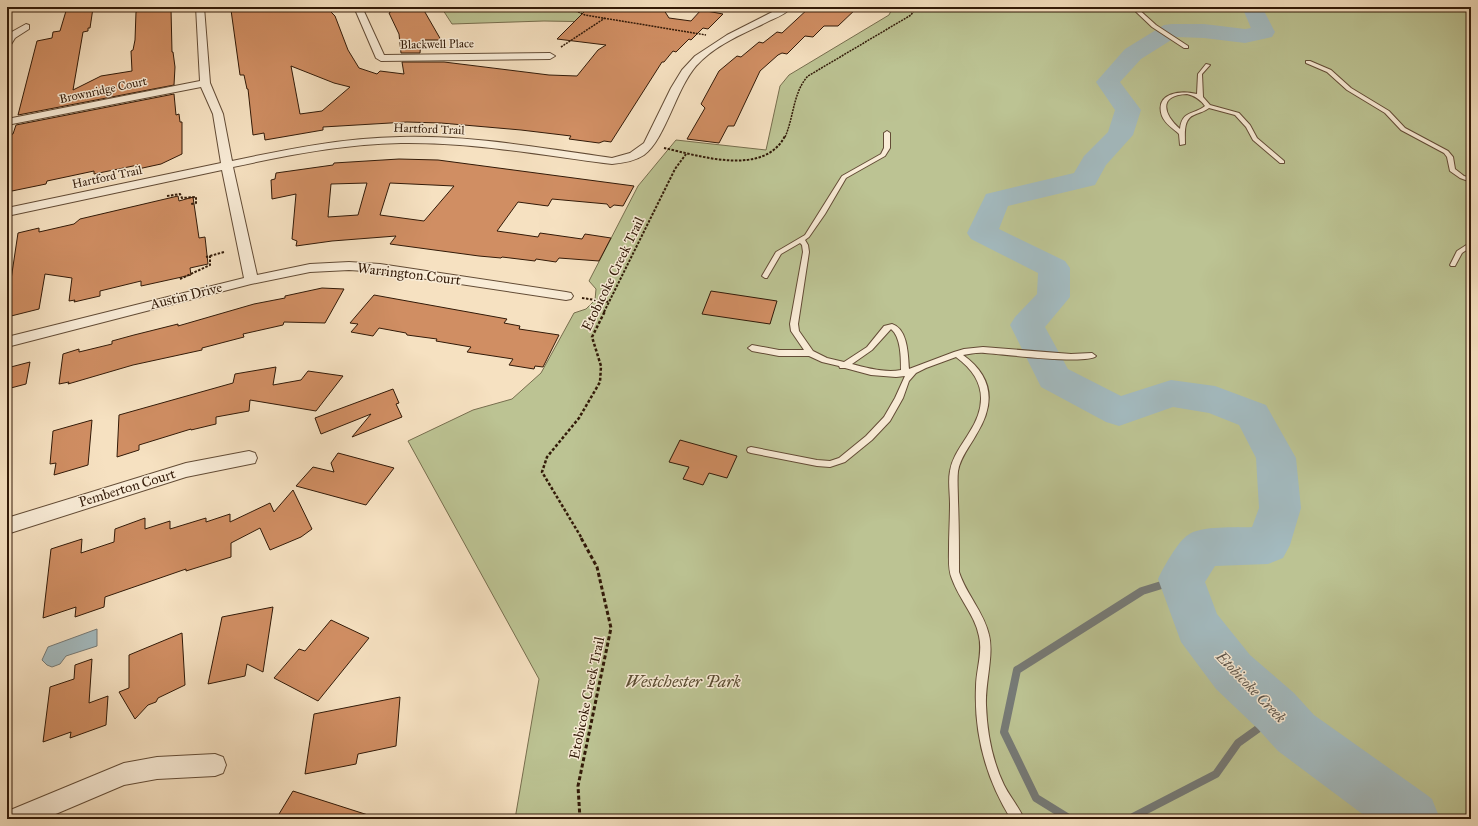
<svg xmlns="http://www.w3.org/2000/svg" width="1478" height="826" font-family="'IM FELL Great Primer',serif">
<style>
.green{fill:#bcc393;stroke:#776e4e}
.water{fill:#a3babf;stroke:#767a76}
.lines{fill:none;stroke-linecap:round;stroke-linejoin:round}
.stream{stroke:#767a76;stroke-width:8}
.river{fill:#a3babf;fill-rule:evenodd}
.building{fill:#d08e63;stroke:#321a08;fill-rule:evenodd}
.lane-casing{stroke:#634c36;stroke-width:2}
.street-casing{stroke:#634c36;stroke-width:2}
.path-far3{stroke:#321a08;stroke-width:1.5;stroke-dasharray:2 1;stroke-linecap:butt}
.path-far2{stroke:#321a08;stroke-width:2;stroke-dasharray:2.5 1.5;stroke-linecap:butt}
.path-far1{stroke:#321a08;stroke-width:2.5;stroke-dasharray:3 2;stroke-linecap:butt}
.path{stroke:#321a08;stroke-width:3;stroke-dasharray:4 2.5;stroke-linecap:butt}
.lane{fill:#f9ecd7;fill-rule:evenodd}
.street{fill:#f9ecd7;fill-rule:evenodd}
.labels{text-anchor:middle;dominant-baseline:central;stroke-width:3;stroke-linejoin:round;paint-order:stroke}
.far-street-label{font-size:12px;fill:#321a08;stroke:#f9ecd7}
.street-label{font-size:14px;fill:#321a08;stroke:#f9ecd7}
.water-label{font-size:15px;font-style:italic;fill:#5a5248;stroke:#f9ecd7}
.near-park-label{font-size:17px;font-style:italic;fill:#5b4d32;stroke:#f9ecd7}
</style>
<rect width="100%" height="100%" fill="#f6e1c1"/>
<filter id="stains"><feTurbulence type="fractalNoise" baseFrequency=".005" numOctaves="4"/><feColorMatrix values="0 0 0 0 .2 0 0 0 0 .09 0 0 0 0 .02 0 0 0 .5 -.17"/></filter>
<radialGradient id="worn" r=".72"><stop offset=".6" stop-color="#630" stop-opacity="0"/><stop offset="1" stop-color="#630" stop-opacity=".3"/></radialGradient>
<!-- green -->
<path class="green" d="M 441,7 L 590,7 L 604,22 L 544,21 L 452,24 Z
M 893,7 L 1471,7 L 1471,819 L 515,819 L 539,679 L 408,441 L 473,410 L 512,399 L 541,373 L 574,313 L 586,309 L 595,300 L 596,289 L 589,281 L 638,186 L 676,140 L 766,150 L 780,86 L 789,75 L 889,15 Z"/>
<!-- water -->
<path class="water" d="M 97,629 L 97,646 L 66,656 L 60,664 L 52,667 L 47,665 L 42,660 L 48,647 Z"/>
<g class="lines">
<!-- stream -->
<path class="stream" d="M 1070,819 L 1036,798 L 1004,732 L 1017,670 L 1142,591 L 1181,579
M 1129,819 L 1216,774 L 1238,743 L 1259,728 L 1276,711"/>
<!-- river -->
<path class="river" d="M 1242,7 L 1262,7 L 1275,32 L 1272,37 L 1245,43 L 1204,38 L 1176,37 L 1141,59 L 1120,82 L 1141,110 L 1133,135 L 1106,165 L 1095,185 L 1008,206 L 999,229 L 1065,261 L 1070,268 L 1070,297 L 1045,327 L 1068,369 L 1121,396 L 1171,380 L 1215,386 L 1266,405 L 1296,458 L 1301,508 L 1290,545 L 1283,558 L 1268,564 L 1215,566 L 1205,582 L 1217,614 L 1250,655 L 1294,693 L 1314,715 L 1427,795 L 1432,799 L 1440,819 L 1369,819 L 1278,751 L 1258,729 L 1216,689 L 1181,642 L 1158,579 C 1163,568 1178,541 1188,535 C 1201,525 1236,528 1252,527 L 1259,508 L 1256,458 L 1239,425 L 1209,413 L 1173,407 L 1119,426 L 1106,422 L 1041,387 L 1010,325 L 1015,317 L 1037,294 L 1038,273 L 971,239 L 967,233 L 986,194 L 1074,173 L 1084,156 L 1108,132 L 1115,110 L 1096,82 L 1125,49 L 1164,25 L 1172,24 L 1204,24 L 1245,29 L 1251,28 Z"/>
</g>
<!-- building -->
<path class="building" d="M 148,7 L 161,7 L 161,11 L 171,9 L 172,52 L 173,52 L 175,67 L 174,85 L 18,115 L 37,41 L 52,38 L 53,32 L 60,31 L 66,11 L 93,8 L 90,28 L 88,28 L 88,31 L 83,32 L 73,90 L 101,76 L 132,71 L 131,51 L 133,50 L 135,40 L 136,12 Z
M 241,7 L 326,7 L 335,16 L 348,50 L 359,68 L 377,74 L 380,71 L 404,74 L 402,62 L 444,62 L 549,75 L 577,76 L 598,50 L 606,45 L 557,39 L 589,7 L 662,7 L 669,18 L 691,21 L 701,10 L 723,14 L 708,29 L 703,28 L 691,40 L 689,39 L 676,52 L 673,51 L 664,62 L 662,62 L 611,142 L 604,141 L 599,143 L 569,139 L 571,136 L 521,130 L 441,123 L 407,122 L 323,127 L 323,130 L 265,140 L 264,133 L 253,135 L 248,89 L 247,89 L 244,75 L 240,75 L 231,10 ZM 291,66 L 334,83 L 350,87 L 322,111 L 300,114 Z
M 398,7 L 422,7 L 441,40 L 421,40 L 420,53 L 401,53 L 399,34 L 389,13 Z
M 810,7 L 858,7 L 838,26 L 824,26 L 813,37 L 805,36 L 787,54 L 782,53 L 778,55 L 760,71 L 734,126 L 728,126 L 719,143 L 687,139 L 705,108 L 701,104 L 719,71 L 737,56 L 741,57 L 759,42 L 763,43 L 777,32 L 782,33 Z
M 174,94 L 176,115 L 179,114 L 180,122 L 182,122 L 182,154 L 161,164 L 138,169 L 138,165 L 94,174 L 94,171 L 47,181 L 46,184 L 7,192 L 7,135 L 13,134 L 16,125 Z
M 399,159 L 438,160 L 634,186 L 623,206 L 614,205 L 610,208 L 607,204 L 552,199 L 548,206 L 518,202 L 497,231 L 538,237 L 540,233 L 582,239 L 585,234 L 611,238 L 599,261 L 559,258 L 556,262 L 536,259 L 535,261 L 502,257 L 501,258 L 479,256 L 390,244 L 396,236 L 332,241 L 296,246 L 297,241 L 292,239 L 296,194 L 272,199 L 271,180 L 275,179 L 276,173 L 333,165 L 334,163 ZM 367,183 L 358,215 L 328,217 L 331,184 ZM 390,183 L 454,186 L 424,221 L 380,215 Z
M 178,196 L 179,201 L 193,197 L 199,238 L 205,237 L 208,264 L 190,268 L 191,275 L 141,286 L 141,281 L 100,291 L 100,296 L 74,302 L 75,300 L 69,301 L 72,278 L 45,274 L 39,309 L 7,317 L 7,294 L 9,293 L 18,233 L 39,228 L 39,232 L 74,224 L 80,219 Z
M 322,288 L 344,289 L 325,323 L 284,322 L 283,325 L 243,334 L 244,337 L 202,348 L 202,350 L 133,365 L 68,384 L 69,382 L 59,384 L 63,354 L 79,349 L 79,352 L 112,344 L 112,341 L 134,335 L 178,324 L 178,326 L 254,304 L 285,298 L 285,296 Z
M 711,291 L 777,301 L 770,324 L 702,314 Z
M 374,295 L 507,319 L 504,323 L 520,326 L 519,329 L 559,335 L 543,367 L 535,366 L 534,369 L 509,365 L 513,359 L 467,352 L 471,347 L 436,341 L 437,339 L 407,335 L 406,333 L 379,328 L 373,336 L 351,332 L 358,324 L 350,323 Z
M 30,362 L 26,384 L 7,389 L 7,368 Z
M 276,367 L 273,385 L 301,380 L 308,371 L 343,376 L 316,411 L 250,400 L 249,411 L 216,417 L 216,424 L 191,430 L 191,429 L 139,445 L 139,450 L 117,457 L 119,415 L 233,383 L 235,374 Z
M 393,389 L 399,403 L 396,404 L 402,417 L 352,437 L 371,414 L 321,434 L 315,418 Z
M 92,420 L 88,465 L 54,475 L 56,463 L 50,464 L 53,431 Z
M 680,440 L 737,456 L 727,478 L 709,473 L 703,485 L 683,479 L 689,467 L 669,462 Z
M 338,453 L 394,468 L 366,505 L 296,486 L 313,467 L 334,472 L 331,463 Z
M 293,490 L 312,529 L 301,537 L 270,550 L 260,528 L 231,543 L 231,557 L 186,571 L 186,569 L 105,597 L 104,607 L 75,617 L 76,607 L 43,618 L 51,549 L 82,539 L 81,553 L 114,542 L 115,529 L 145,518 L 145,529 L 170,521 L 170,529 L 206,518 L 206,522 L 230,514 L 230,522 L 270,503 L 274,512 Z
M 273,607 L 263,672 L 247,664 L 245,676 L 208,684 L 222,617 Z
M 331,620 L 369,638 L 318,701 L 274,678 L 299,649 L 305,651 Z
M 182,633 L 185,685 L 158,698 L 156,702 L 148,705 L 135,719 L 119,692 L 129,688 L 129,655 Z
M 92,659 L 89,703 L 108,696 L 106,725 L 70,738 L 71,732 L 43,742 L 50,687 L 74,679 L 75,665 Z
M 400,697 L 396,746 L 358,754 L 356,764 L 305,774 L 314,714 Z
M 293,791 L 368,815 L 368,819 L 276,819 Z"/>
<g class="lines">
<!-- lane casing -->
<g class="lane-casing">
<path id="lane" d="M 1131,7 L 1136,7 L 1156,25 L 1188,46 L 1188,48 L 1184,48 L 1152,27 Z
M 1306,61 L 1310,61 L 1331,70 L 1351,88 L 1389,111 L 1405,128 L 1448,151 L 1453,157 L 1455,169 L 1464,176 L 1471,178 L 1471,182 L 1460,178 L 1450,171 L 1447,157 L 1444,153 L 1401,130 L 1385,113 L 1347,90 L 1327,72 L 1306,63 Z
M 1206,64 L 1210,65 L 1202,74 L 1203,97 L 1210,105 L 1239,113 L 1250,125 L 1257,138 L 1284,161 L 1284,163 L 1280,163 L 1253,140 L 1246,127 L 1235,115 L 1209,108 C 1204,112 1200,112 1194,115 C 1183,119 1185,134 1185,144 L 1180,145 L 1179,134 C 1174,129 1165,124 1162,116 C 1154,92 1182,90 1197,94 L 1198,74 ZM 1187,94 C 1195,96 1200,99 1205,106 C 1194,115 1182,110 1180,129 C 1163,114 1158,95 1187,94 Z
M 887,131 L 890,133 L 890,148 L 885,156 L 846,178 L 825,214 L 809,237 L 805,240 L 808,245 L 809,252 L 798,324 L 799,331 L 813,351 L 827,358 L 844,362 L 867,347 L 884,326 L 892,324 C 908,329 908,355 909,369 L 954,352 L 964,349 L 983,347 L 1071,354 L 1092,353 L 1096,356 C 1087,365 1002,354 985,353 C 978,352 970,354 963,355 C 994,377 995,405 976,435 C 970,446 960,458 958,471 C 957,480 958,492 958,501 C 959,525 959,548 959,572 C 966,594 984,612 989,635 C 994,655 985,683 986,705 C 987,732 992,760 1004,785 C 1010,797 1019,807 1024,819 L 1011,819 C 986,779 974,734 976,687 C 976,670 983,653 979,636 C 975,615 959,599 952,579 C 948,570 949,559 949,549 C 949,534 950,519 950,504 C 950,493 948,481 950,471 C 952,457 962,445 969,433 C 988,404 985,378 956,357 L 926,368 L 916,373 L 909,381 L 903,398 L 890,421 L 872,440 L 845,462 L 830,467 L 817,466 L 751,453 L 748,452 L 747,450 L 748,448 L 751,447 L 817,460 L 830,461 L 839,458 L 866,436 L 884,417 L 895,398 L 905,376 L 896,377 L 871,375 L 845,368 L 840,368 L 839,366 L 822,362 L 809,356 L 779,356 L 752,351 L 748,348 L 752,345 L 779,350 L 804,350 L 791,331 L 790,324 L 803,252 L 802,245 L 800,243 L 781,254 L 767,278 L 765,278 L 762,276 L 776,252 L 805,235 L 842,176 L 881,154 L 884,148 L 884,133 ZM 891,329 C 901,337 901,358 901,370 C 885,373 867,368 852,364 L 872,350 Z
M 1471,242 L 1471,247 L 1462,253 L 1455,266 L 1451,266 L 1450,265 L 1457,251 Z"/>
</g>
<!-- street casing -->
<g class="street-casing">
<path id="street" d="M 196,7 L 204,7 L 210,83 L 223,114 L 232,161 C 288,149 343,138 400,137 C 471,135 542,148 612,158 L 630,153 L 644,143 L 671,88 L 682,70 L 695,56 L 727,35 L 782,7 L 792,7 C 786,15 772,19 763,24 C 740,35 714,46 696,66 C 676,89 665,140 644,155 C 635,161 623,163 612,164 C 542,155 472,142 401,143 C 344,144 289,155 233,167 L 257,275 L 310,264 L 349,262 L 380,264 L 566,292 L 571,293 L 573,296 L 571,299 L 566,300 L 380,272 L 349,270 L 310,272 L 251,284 L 7,347 L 7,337 L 244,278 L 222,170 L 7,216 L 7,208 L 221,163 L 213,114 L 201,87 L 7,125 L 7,119 L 200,81 Z
M 354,7 L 362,7 L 384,55 L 550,53 L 555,56 L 550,59 L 381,61 L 376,58 Z
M 26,24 L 29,25 L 29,29 L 15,38 L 10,46 L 7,47 L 8,34 Z
M 249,451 L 255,453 L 257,458 L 255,463 L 186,477 L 7,534 L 7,518 L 186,463 Z
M 215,754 L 223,757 L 226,765 L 223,773 L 215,776 L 157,779 L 124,785 L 44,819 L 7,819 L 8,811 L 124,763 L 157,757 Z"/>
</g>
<!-- path-far3 -->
<path class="path-far3" d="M 567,7 L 585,15 L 706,35
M 561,47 L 605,18
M 785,137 C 794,117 793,92 808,76 L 911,15 L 916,7"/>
<!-- path-far2 -->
<path class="path-far2" d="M 664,148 C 700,156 764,177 785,136
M 167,196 L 180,194 L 182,198 L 196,197 L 196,203 L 191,204
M 210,256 L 224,252
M 180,279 L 210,265 L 210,256 L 206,257
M 582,298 L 609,302
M 604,312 L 675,169 L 686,154"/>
<!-- path-far1 -->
<path class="path-far1" d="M 581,537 L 542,472 L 547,457 L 579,418 L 600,382 L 601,366 L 592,337 L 605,311"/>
<!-- path -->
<path class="path" d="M 580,819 L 578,786 L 611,628 L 597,567 L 580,536"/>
<!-- lane -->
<use href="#lane" class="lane"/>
<!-- street -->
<use href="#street" class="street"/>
</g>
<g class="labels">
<!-- far-street labels -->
<g class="far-street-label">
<text transform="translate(437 44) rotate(-1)">Blackwell Place</text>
<text transform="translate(103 90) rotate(-12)">Brownridge Court</text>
<text transform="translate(429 129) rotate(2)">Hartford Trail</text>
<text transform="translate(107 177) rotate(-12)">Hartford Trail</text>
</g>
<!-- street labels -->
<g class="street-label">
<text transform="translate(409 274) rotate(7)">Warrington Court</text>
<text transform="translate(613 274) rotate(-64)">Etobicoke Creek Trail</text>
<text transform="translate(186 296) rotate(-14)">Austin Drive</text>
<text transform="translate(127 488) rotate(-17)">Pemberton Court</text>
<text transform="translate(587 698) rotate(-78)">Etobicoke Creek Trail</text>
</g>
<!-- water labels -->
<g class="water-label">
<text transform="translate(1251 687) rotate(46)">Etobicoke Creek</text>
</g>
<!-- near-park labels -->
<g class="near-park-label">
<text x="683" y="681">Westchester Park</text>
</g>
</g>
<!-- margin -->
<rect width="1478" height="826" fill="none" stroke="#f6e1c1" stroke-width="24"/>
<rect x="8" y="8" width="1462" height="810" fill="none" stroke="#321a08" stroke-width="2"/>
<rect x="12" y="12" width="1454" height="802" fill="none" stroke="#321a08"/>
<rect width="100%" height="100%" filter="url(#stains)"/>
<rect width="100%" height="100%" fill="url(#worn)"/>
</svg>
